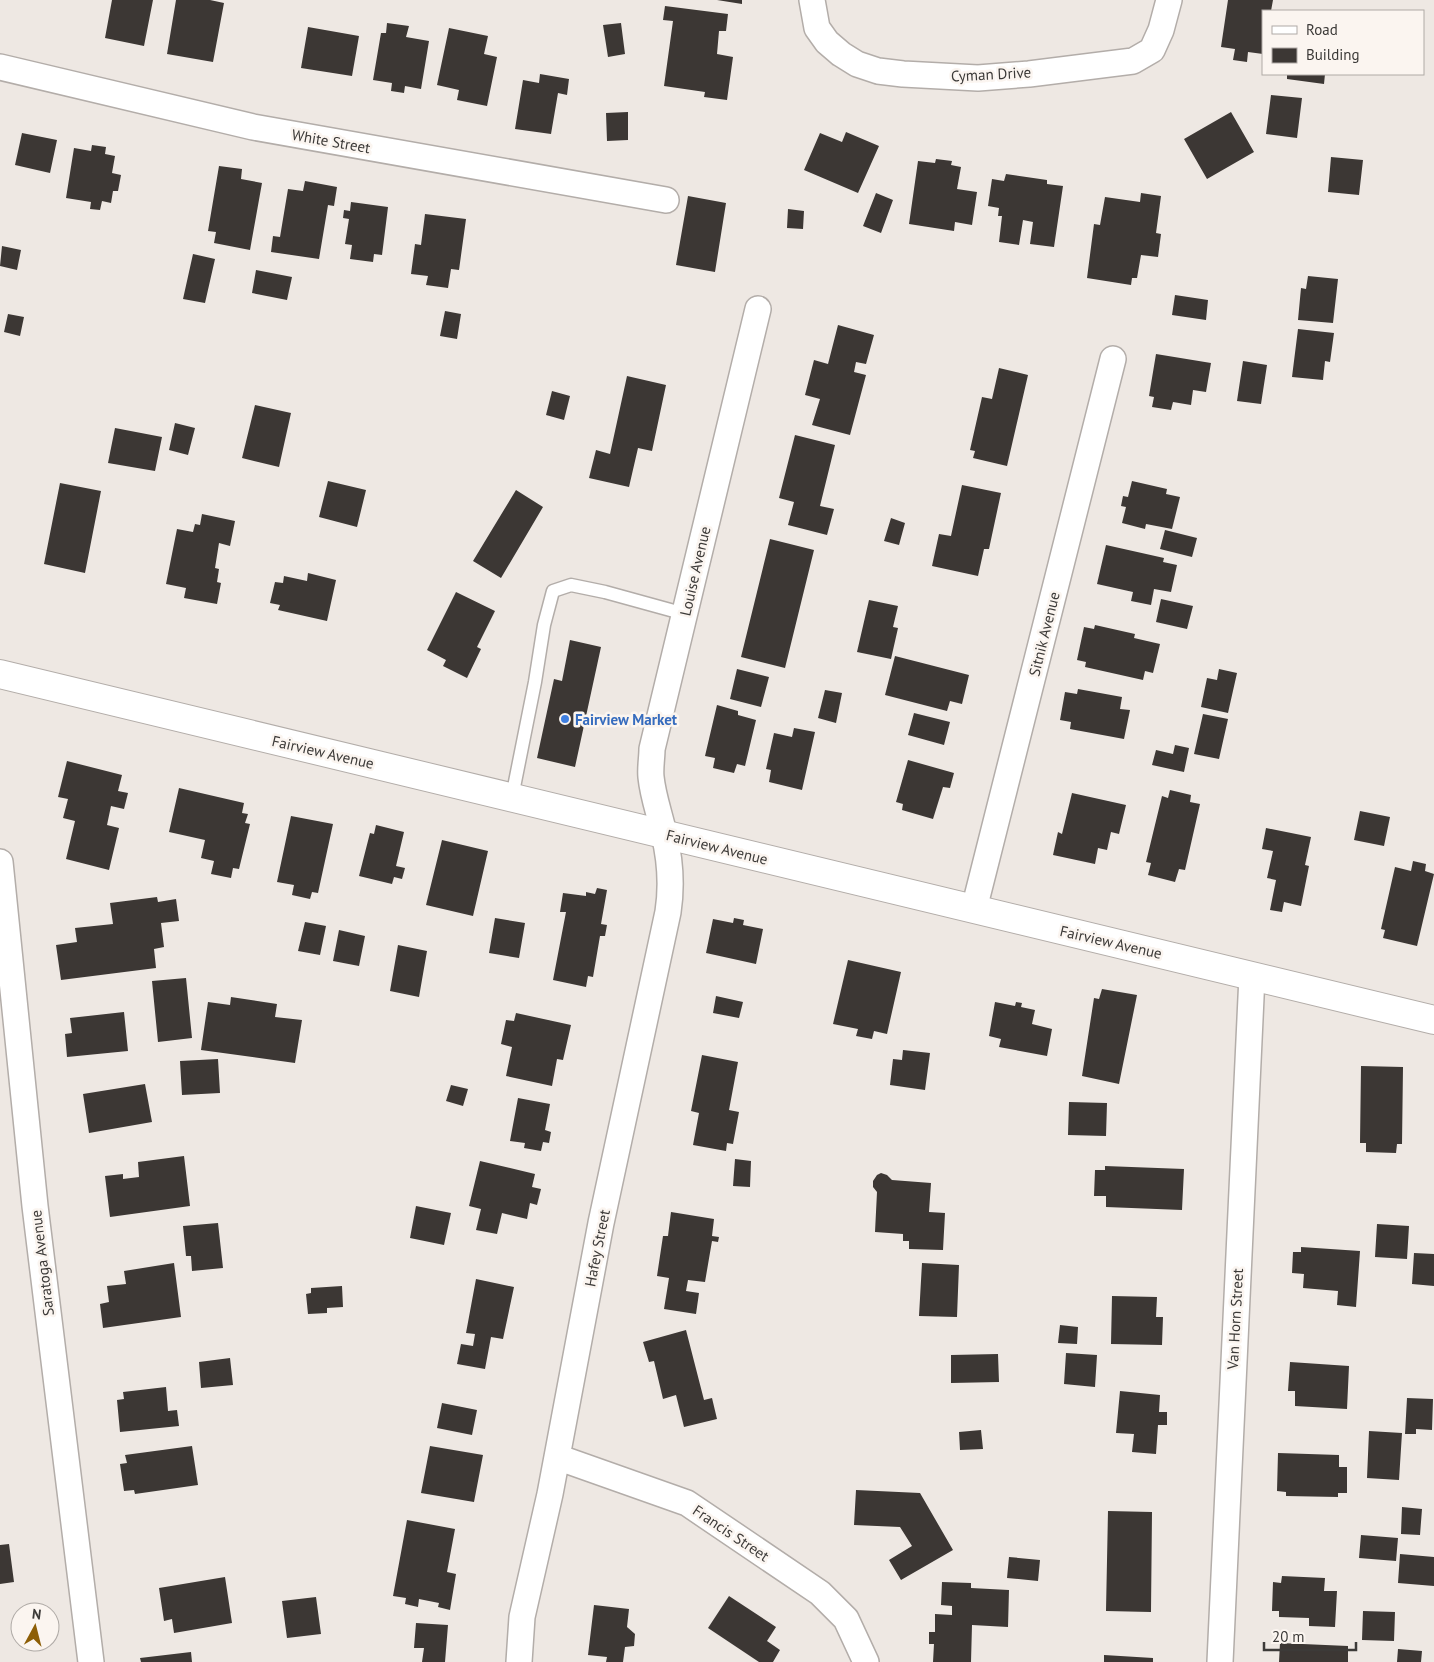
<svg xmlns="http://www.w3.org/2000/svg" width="1434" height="1662" font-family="'PT Sans',sans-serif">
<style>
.building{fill:#3c3734}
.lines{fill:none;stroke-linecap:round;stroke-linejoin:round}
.service-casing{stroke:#b3ada9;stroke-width:15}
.minor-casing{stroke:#b3ada9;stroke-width:28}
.secondary-casing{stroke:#b3ada9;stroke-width:30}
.service{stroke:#fff;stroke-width:12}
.minor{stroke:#fff;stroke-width:25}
.secondary{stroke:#fff;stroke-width:28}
.shop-dot{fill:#3f7fe0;stroke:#fbf5f0;stroke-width:2}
.labels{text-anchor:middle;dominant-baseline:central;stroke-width:5;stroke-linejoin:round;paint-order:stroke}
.street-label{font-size:15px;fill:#3c3a38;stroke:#fbf5f0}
.shop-label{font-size:15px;font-weight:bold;fill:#366cbe;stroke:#fbf5f0;text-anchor:start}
</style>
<rect width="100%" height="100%" fill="#eee8e3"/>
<!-- building -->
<path class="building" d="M 112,0 L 153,0 L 144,46 L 105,38 Z
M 176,0 L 210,0 L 224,3 L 213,62 L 167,54 Z
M 717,0 L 742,0 L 742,4 Z
M 1228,0 L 1273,0 L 1271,11 L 1263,11 L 1263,54 L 1248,52 L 1247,62 L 1233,60 L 1235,49 L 1221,47 Z
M 665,6 L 728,14 L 726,31 L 719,31 L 717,54 L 733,57 L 727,100 L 704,97 L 705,92 L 664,86 L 673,21 L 663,20 Z
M 387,23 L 409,26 L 406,37 L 429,41 L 421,89 L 405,86 L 404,93 L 391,91 L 392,83 L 373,80 L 381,33 L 386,33 Z
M 621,23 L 625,54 L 608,57 L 603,25 Z
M 308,27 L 359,36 L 352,76 L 301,68 Z
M 449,28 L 488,36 L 484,54 L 497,57 L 487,106 L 457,100 L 459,90 L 437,85 Z
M 540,74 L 569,79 L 567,95 L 558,93 L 551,134 L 515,129 L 523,80 L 539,83 Z
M 1287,74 L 1325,74 L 1324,84 L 1287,79 Z
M 1271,95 L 1302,98 L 1297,138 L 1266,134 Z
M 628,112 L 628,140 L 607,141 L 606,113 Z
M 1231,112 L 1254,152 L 1207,179 L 1184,139 Z
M 846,132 L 879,146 L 858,193 L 804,170 L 820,133 L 842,142 Z
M 22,133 L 57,140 L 50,173 L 15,165 Z
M 92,145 L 106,147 L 105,154 L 115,156 L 112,173 L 121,175 L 118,191 L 113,191 L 111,203 L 102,201 L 100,210 L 90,209 L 91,202 L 66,198 L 74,148 L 91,151 Z
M 1331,157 L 1363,160 L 1359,195 L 1328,192 Z
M 936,159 L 952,161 L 951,165 L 961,167 L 957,189 L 977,192 L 972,225 L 955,222 L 954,231 L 909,224 L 918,161 L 935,163 Z
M 219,166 L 242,169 L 241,179 L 262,183 L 250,250 L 214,243 L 216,232 L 208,231 Z
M 1006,174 L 1047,180 L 1047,184 L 1063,186 L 1054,247 L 1030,244 L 1033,222 L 1023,220 L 1019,245 L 999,242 L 1002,216 L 998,216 L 999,208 L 988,206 L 992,179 L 1004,181 Z
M 305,181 L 337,187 L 334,206 L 328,205 L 319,259 L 271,252 L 273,236 L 280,237 L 288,189 L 303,191 Z
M 876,193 L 893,200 L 881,233 L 863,226 Z
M 1141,193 L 1161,196 L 1156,233 L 1161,234 L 1158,257 L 1141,255 L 1137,278 L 1132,278 L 1131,285 L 1087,278 L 1094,224 L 1100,225 L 1105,197 L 1140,202 Z
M 688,196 L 726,203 L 715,272 L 676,265 Z
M 351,202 L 388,207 L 382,255 L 374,254 L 373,262 L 350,259 L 352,245 L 345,244 L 349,219 L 343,218 L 344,210 L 350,211 Z
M 788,209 L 804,211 L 803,229 L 787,228 Z
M 425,214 L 466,219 L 459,270 L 451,269 L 448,288 L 426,285 L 428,276 L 411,274 L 415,244 L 421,245 Z
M 2,246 L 21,250 L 17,270 L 0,266 Z
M 193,254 L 215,259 L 205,303 L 183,299 Z
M 256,270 L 292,277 L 287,300 L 252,293 Z
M 1308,276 L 1338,279 L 1333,323 L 1298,320 L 1301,288 L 1306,289 Z
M 1175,295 L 1208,300 L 1206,320 L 1172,315 Z
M 445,311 L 461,314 L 457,339 L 440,336 Z
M 8,314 L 24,317 L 20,336 L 4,332 Z
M 838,325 L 874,335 L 866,364 L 856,362 L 854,372 L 866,375 L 850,435 L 812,425 L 820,399 L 805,395 L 814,360 L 828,364 Z
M 1298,329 L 1334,333 L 1330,362 L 1325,361 L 1323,380 L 1292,377 Z
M 1156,354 L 1211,363 L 1206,392 L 1193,390 L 1191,405 L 1173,402 L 1171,410 L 1152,407 L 1154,397 L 1149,396 Z
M 1243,361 L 1267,365 L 1261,404 L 1237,401 Z
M 999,368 L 1028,375 L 1007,466 L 973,458 L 975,451 L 970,450 L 982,397 L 992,399 Z
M 627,376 L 666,385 L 652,451 L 638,448 L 629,487 L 589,478 L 596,450 L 610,454 Z
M 552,391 L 570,396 L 564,420 L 546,415 Z
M 255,405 L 291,413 L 279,467 L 242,458 Z
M 175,423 L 195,428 L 188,455 L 169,450 Z
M 115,428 L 162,437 L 155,471 L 108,463 Z
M 795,435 L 835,445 L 820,506 L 834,509 L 827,535 L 788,525 L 794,502 L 779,498 Z
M 328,481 L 366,490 L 357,527 L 319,517 Z
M 1132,481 L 1167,489 L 1166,494 L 1180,497 L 1172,529 L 1146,524 L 1145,529 L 1122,523 L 1126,507 L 1121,506 L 1123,496 L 1128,497 Z
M 60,483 L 101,491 L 85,573 L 44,564 Z
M 962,485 L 1001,493 L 989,549 L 984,549 L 978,576 L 932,566 L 939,534 L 951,536 Z
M 516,490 L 543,507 L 501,578 L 473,561 Z
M 202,514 L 235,521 L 230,546 L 219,543 L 215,568 L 219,569 L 217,582 L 221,583 L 217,604 L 184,598 L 186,588 L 166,584 L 177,529 L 193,532 L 195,524 L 200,525 Z
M 891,518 L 905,523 L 899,545 L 884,541 Z
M 1165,530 L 1197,538 L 1192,557 L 1160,549 Z
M 770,539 L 814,550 L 785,668 L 741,657 Z
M 1106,545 L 1164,558 L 1163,562 L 1177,565 L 1171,592 L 1154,589 L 1151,605 L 1131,601 L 1133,592 L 1097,584 Z
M 308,573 L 336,580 L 327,621 L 278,610 L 280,605 L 270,603 L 275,582 L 283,583 L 284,576 L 307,581 Z
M 456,592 L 495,611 L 477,647 L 481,649 L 467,678 L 443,666 L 446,660 L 427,650 Z
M 1161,599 L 1193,606 L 1187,629 L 1156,622 Z
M 869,600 L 898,606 L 893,627 L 898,628 L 891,659 L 857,652 Z
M 1095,625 L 1135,634 L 1134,638 L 1160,644 L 1153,673 L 1145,671 L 1143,680 L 1085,667 L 1086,662 L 1077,660 L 1084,627 L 1094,629 Z
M 570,640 L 601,647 L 575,767 L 537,758 L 554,679 L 562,681 Z
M 895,656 L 969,675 L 962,704 L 950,701 L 947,711 L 885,695 Z
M 737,669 L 769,677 L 761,707 L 730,699 Z
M 1219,669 L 1237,673 L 1228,713 L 1201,707 L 1207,678 L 1217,680 Z
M 1078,689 L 1122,697 L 1120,709 L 1130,710 L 1124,739 L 1070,729 L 1071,722 L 1060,720 L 1065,692 L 1077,694 Z
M 825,690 L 842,693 L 836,723 L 818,718 Z
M 717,705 L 738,711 L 738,715 L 756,720 L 745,766 L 737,764 L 734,773 L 713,768 L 715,758 L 705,756 Z
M 914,713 L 950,722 L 944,745 L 908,735 Z
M 1203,714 L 1228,719 L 1219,759 L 1194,754 Z
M 794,728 L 815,732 L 802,790 L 769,782 L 771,770 L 766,769 L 774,733 L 792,737 Z
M 1175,745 L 1189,748 L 1184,772 L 1152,765 L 1156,750 L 1173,754 Z
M 908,760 L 954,773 L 950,788 L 943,787 L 933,819 L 902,810 L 903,804 L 896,802 Z
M 67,761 L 122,775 L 118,791 L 128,793 L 124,809 L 111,806 L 107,825 L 119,828 L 109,870 L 66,859 L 75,821 L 63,818 L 68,799 L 58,797 Z
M 179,788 L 244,803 L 242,813 L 248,814 L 245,823 L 250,824 L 239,869 L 233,868 L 231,878 L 211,874 L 214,861 L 201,858 L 205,840 L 169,832 Z
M 1170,790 L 1191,795 L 1190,802 L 1200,804 L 1185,870 L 1179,869 L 1175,882 L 1148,875 L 1151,863 L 1146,862 L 1162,796 L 1168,798 Z
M 1072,793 L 1126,805 L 1119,834 L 1111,832 L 1107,850 L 1098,848 L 1095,864 L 1053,855 L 1058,832 L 1062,834 Z
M 1360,811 L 1390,817 L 1384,846 L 1354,840 Z
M 291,816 L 333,824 L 318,893 L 312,892 L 310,899 L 292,895 L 294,885 L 277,882 Z
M 376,825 L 404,832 L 396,866 L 405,868 L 402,879 L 394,877 L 392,884 L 359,876 L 370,833 L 374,834 Z
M 1266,828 L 1311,837 L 1305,865 L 1309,866 L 1301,906 L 1284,902 L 1282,912 L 1270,910 L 1276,880 L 1267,878 L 1273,851 L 1262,849 Z
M 442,840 L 488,851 L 473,916 L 426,905 Z
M 1413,861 L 1426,864 L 1425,871 L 1434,874 L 1417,946 L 1383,938 L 1385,930 L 1381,929 L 1395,867 L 1411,871 Z
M 597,888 L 607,890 L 601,924 L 607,925 L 605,936 L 600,936 L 593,977 L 588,976 L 586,987 L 553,980 L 566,912 L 560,912 L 563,893 L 586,896 L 586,892 L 595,894 Z
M 157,897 L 158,902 L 176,899 L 179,921 L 161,923 L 164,947 L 154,949 L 156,968 L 61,980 L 56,945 L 77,942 L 75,928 L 113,924 L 110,903 Z
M 495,918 L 525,923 L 519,958 L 489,953 Z
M 734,918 L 744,920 L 743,925 L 763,929 L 756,964 L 706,953 L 713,919 L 733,923 Z
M 305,922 L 326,926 L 320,955 L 298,951 Z
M 339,930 L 365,936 L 359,966 L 333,961 Z
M 398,945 L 427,951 L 419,997 L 390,991 Z
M 848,960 L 901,972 L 887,1034 L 874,1031 L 872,1039 L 856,1036 L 858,1029 L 833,1024 Z
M 186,978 L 192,1038 L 158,1042 L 152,981 Z
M 1102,989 L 1137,995 L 1119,1084 L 1082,1076 L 1094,998 L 1099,999 Z
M 716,996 L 743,1002 L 739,1018 L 713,1013 Z
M 231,997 L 277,1004 L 275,1017 L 302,1020 L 295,1063 L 201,1050 L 208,1002 L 230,1005 Z
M 995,1002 L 1015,1006 L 1016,1002 L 1022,1003 L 1021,1007 L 1035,1010 L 1032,1024 L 1052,1029 L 1047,1056 L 999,1047 L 1001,1039 L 989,1036 Z
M 124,1012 L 128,1051 L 67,1057 L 65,1034 L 72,1033 L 70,1018 Z
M 516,1013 L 571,1025 L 563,1060 L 557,1059 L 552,1086 L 506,1076 L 512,1047 L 501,1044 L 506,1020 L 514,1021 Z
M 903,1050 L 930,1053 L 925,1090 L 890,1085 L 893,1059 L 902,1060 Z
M 702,1055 L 738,1062 L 729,1110 L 739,1112 L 733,1144 L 727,1143 L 726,1151 L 693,1145 L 699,1113 L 691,1111 Z
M 218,1059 L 220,1093 L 182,1095 L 180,1061 Z
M 1361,1066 L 1403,1067 L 1402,1144 L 1397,1144 L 1396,1153 L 1366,1152 L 1366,1143 L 1360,1143 Z
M 145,1084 L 152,1122 L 89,1133 L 83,1094 Z
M 451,1085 L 468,1089 L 463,1106 L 446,1101 Z
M 518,1098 L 550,1104 L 545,1130 L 551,1132 L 549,1143 L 543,1142 L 541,1151 L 524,1148 L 525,1143 L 510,1141 Z
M 1069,1102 L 1107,1103 L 1106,1136 L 1068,1135 Z
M 184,1156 L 190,1206 L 110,1217 L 105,1176 L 123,1174 L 123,1179 L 139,1177 L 138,1162 Z
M 735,1159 L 751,1161 L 750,1187 L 733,1186 Z
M 480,1161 L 535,1174 L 532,1187 L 541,1189 L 537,1205 L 530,1203 L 527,1219 L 502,1213 L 497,1234 L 476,1230 L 481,1209 L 469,1206 Z
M 1105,1166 L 1184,1169 L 1182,1210 L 1106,1207 L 1106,1196 L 1094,1196 L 1095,1170 L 1105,1170 Z
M 881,1173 L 887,1175 L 892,1180 L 931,1183 L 929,1212 L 945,1213 L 943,1250 L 909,1249 L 909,1241 L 903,1241 L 903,1234 L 875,1232 L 877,1192 L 873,1187 L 873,1181 L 877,1175 Z
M 416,1206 L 451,1213 L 444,1245 L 410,1238 Z
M 671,1212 L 714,1219 L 712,1236 L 719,1237 L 718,1242 L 712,1241 L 705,1282 L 688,1280 L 686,1291 L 699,1293 L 696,1314 L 664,1309 L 669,1278 L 657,1276 L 663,1236 L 668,1236 Z
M 218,1223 L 223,1268 L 192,1271 L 191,1256 L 186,1256 L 183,1226 Z
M 1377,1224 L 1409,1226 L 1407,1259 L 1375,1257 Z
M 1301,1247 L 1360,1251 L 1356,1307 L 1337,1305 L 1338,1291 L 1303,1288 L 1304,1274 L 1292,1273 L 1293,1252 L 1301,1252 Z
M 1414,1253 L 1434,1254 L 1434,1286 L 1412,1284 Z
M 174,1263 L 181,1317 L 103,1328 L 100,1304 L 109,1302 L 107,1286 L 126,1284 L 124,1271 Z
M 922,1263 L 959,1265 L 957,1317 L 919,1316 Z
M 476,1279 L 514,1287 L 503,1339 L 491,1337 L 485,1369 L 457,1364 L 461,1344 L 473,1346 L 475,1334 L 466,1333 Z
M 342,1286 L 343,1307 L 327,1308 L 327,1313 L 308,1314 L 306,1294 L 311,1293 L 311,1288 Z
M 1112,1296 L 1157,1297 L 1156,1317 L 1163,1317 L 1162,1345 L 1111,1344 Z
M 1060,1325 L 1078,1327 L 1077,1344 L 1058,1343 Z
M 686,1330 L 704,1400 L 712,1398 L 717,1419 L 684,1427 L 676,1395 L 663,1399 L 654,1361 L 649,1362 L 643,1342 Z
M 1066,1353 L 1097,1355 L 1095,1387 L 1064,1384 Z
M 998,1354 L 999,1382 L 951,1383 L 951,1355 Z
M 230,1358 L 233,1385 L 201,1388 L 199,1362 Z
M 1290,1362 L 1349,1366 L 1347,1409 L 1295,1406 L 1295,1391 L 1288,1391 Z
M 166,1387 L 168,1411 L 177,1410 L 179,1426 L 120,1432 L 117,1400 L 124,1399 L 123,1392 Z
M 1120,1391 L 1160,1395 L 1159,1412 L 1167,1412 L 1167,1425 L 1158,1425 L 1156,1454 L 1132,1452 L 1134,1434 L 1116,1433 Z
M 1407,1398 L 1433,1399 L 1432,1430 L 1416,1429 L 1416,1434 L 1405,1434 Z
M 442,1403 L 477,1410 L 472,1435 L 437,1428 Z
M 981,1430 L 983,1449 L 960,1450 L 959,1432 Z
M 1369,1431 L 1402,1433 L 1399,1480 L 1367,1478 Z
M 192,1446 L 198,1485 L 135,1494 L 134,1490 L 124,1491 L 120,1464 L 127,1463 L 125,1455 Z
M 430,1446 L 483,1455 L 474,1502 L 421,1493 Z
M 1278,1453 L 1339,1455 L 1339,1467 L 1347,1467 L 1347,1493 L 1338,1493 L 1338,1497 L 1286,1496 L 1286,1492 L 1277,1491 Z
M 856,1490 L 920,1493 L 953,1550 L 901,1580 L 889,1560 L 912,1546 L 900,1527 L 854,1525 Z
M 1402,1507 L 1422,1509 L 1420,1535 L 1401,1534 Z
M 1108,1511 L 1152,1512 L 1151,1612 L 1106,1611 Z
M 407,1520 L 455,1529 L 447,1572 L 456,1574 L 450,1610 L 438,1607 L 439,1603 L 419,1599 L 418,1607 L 405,1604 L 406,1598 L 393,1596 Z
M 1361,1535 L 1398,1538 L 1396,1561 L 1359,1558 Z
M 9,1544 L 14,1582 L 0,1584 L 0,1545 Z
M 1400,1554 L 1434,1557 L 1434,1586 L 1398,1583 Z
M 1009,1557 L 1040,1560 L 1038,1581 L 1007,1578 Z
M 1282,1576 L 1325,1578 L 1324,1591 L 1337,1591 L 1335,1627 L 1309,1626 L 1309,1618 L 1279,1617 L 1279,1611 L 1272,1611 L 1273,1582 L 1281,1583 Z
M 225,1577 L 232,1623 L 174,1633 L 172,1619 L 164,1621 L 159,1588 Z
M 942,1582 L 971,1583 L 971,1588 L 1009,1590 L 1008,1627 L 972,1625 L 971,1662 L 933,1662 L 934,1644 L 929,1644 L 929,1632 L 935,1632 L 935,1614 L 952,1615 L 952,1606 L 941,1605 Z
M 729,1596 L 776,1627 L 767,1641 L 780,1650 L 773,1662 L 759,1662 L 708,1628 Z
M 316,1597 L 321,1634 L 287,1638 L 282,1601 Z
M 594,1605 L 629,1609 L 627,1627 L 635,1634 L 634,1646 L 625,1647 L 623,1662 L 606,1662 L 607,1657 L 588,1655 Z
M 1363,1611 L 1395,1612 L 1394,1641 L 1362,1640 Z
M 416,1623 L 448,1625 L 445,1662 L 422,1662 L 424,1648 L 414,1648 Z
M 1280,1643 L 1348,1646 L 1348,1662 L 1279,1662 Z
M 1398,1649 L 1422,1651 L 1421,1662 L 1397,1662 Z
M 191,1652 L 192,1662 L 141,1662 L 140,1658 Z
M 1104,1655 L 1153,1658 L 1153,1662 L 1104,1662 Z"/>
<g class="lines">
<!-- service casing -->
<g class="service-casing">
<path id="service" d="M 512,797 L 535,682 L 544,625 L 553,591 L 571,585 L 605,592 L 685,614"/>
</g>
<!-- minor casing -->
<g class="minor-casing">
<path id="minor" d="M 812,0 L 817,28 L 827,42 L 841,54 L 857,64 L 878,71 L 903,74 L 978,78 L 1029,74 L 1133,61 L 1152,50 L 1161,30 L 1169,0
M 0,67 L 253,127 L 666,200
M 0,862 L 35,1206 L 91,1662
M 974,909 L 1113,359
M 557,1457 L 687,1503 L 820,1593 L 846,1619 L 866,1662
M 519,1662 L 522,1617 L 550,1494 L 601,1223 L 668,912 C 672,886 670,859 664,834 C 660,815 653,797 651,777 C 650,768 652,758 652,749 L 758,309
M 1220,1662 L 1252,976"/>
</g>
<!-- secondary casing -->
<g class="secondary-casing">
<path id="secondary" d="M 0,674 L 1434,1020"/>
</g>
<!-- service -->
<use href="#service" class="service"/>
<!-- minor -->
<use href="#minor" class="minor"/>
<!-- secondary -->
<use href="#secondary" class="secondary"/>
</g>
<!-- markers -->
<circle class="shop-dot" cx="565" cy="719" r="5"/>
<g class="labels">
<!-- street labels -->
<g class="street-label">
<text transform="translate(991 74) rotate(-3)">Cyman Drive</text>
<text transform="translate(331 141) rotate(10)">White Street</text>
<text transform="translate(695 571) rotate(-77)">Louise Avenue</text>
<text transform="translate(1044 634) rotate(-76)">Sitnik Avenue</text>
<text transform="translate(323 752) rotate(13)">Fairview Avenue</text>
<text transform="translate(717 847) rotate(14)">Fairview Avenue</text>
<text transform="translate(1111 942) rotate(13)">Fairview Avenue</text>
<text transform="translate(597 1248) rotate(-79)">Hafey Street</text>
<text transform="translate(42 1263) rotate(-97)">Saratoga Avenue</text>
<text transform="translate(1235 1319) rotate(-87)">Van Horn Street</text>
<text transform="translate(731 1533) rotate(34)">Francis Street</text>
</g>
<!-- shop labels -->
<g class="shop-label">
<text x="575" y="719">Fairview Market</text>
</g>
</g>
<!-- legend -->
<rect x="1262" y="10" width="162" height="65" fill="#fbf5f0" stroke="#afaaa6"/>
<rect x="1272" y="26" width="25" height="8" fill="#ffffff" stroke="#afaaa6"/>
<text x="1306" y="35" font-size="15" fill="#3c3a38">Road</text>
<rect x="1272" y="48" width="25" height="15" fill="#3c3734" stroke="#afaaa6"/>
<text x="1306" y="60" font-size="15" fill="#3c3a38">Building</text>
<!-- north arrow -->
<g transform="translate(35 1627) rotate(7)"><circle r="24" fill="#fbf5f0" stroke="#afaaa6"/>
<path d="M0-4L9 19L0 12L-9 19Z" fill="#8d5e06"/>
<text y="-8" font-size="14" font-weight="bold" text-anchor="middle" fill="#3c3a38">N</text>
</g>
<!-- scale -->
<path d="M1264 1642v8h92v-8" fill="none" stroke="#3c3a38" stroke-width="2.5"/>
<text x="1272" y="1642" font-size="15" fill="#3c3a38" stroke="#fbf5f0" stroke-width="4" paint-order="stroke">20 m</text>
</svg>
